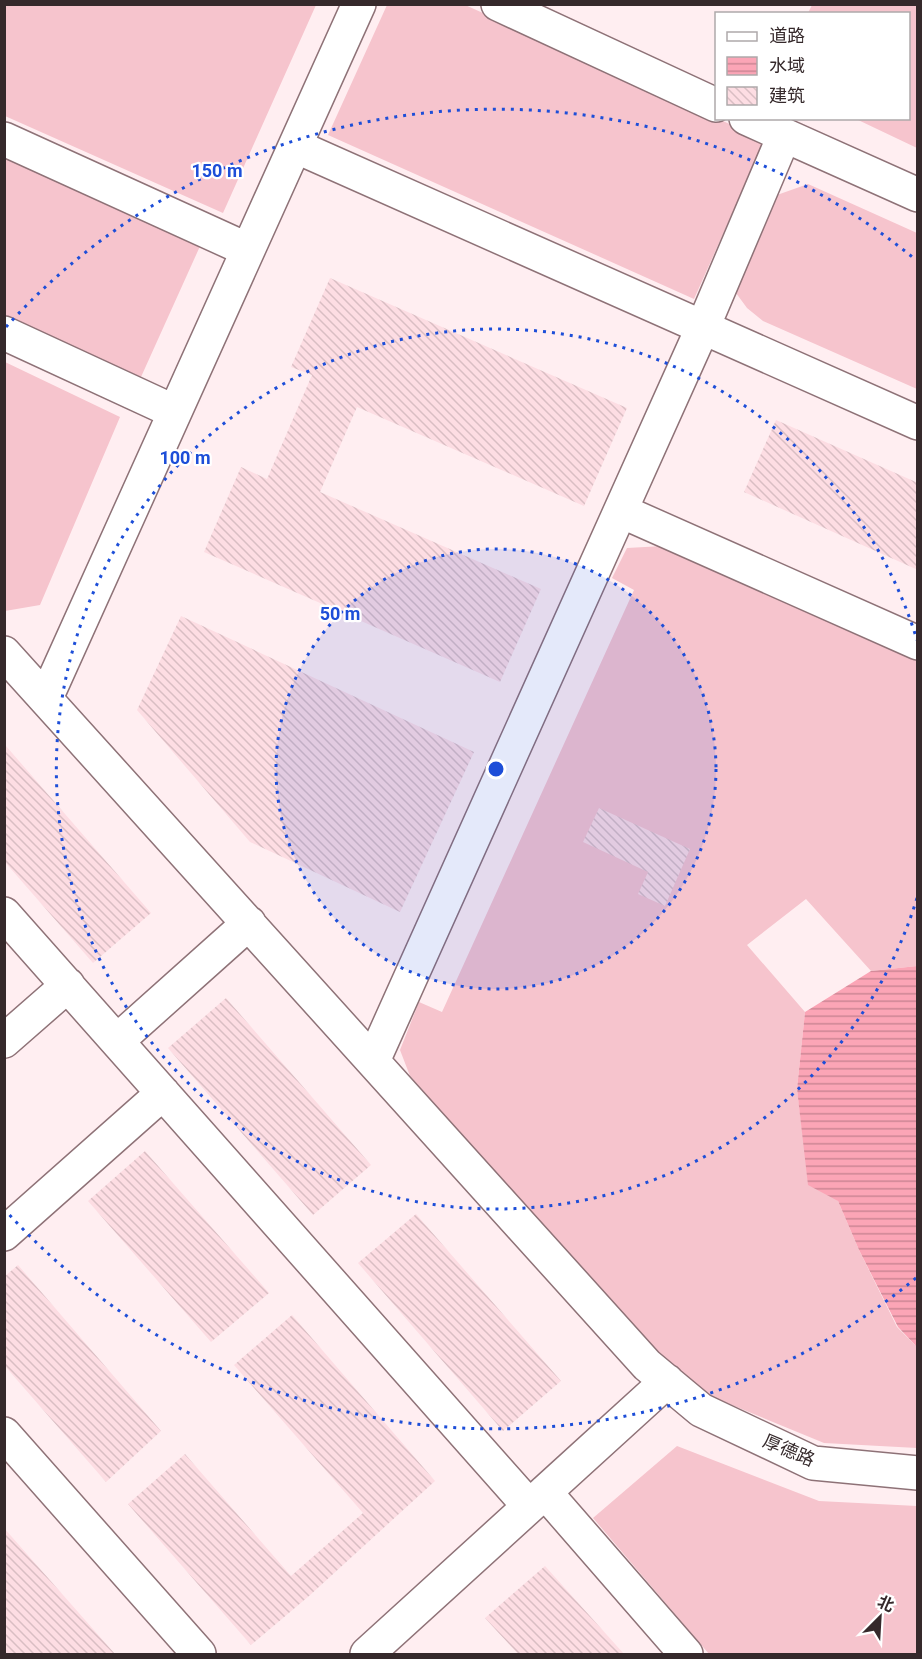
<svg xmlns="http://www.w3.org/2000/svg" width="922" height="1659" font-family="Roboto,'Noto Sans SC',sans-serif">
<style>
.built{fill:#ffeef1;fill-rule:evenodd}
.grass{fill:#f6c4cd}
.water{fill:url(#water-rules)}
.building{fill:url(#building-back-hatch)}
.lines{fill:none;stroke-linecap:round;stroke-linejoin:round}
.minor-casing{stroke:#8e7277;stroke-width:36}
.minor{stroke:#fff;stroke-width:33}
.ring{fill:none;stroke:#1d4ed8;stroke-width:3;stroke-dasharray:3 6}
.labels{text-anchor:middle;dominant-baseline:central;stroke-width:4.5;stroke-linejoin:round;paint-order:stroke}
.street-label{font-size:18px;fill:#35292b;stroke:#fff}
.centre{fill:#1d4ed8;stroke:#fff;stroke-width:3}
.ring-label{font-size:18px;text-anchor:middle;font-weight:bold;fill:#1d4ed8;stroke:#fff;stroke-width:4.5;stroke-linejoin:round;paint-order:stroke}
</style>
<defs>
<pattern id="water-rules" width="6" height="5" patternUnits="userSpaceOnUse" patternTransform="scale(1.5)"><rect width="6" height="5" fill="#fba5b6"/><path d="M0 2.5h6" fill="none" stroke="#cc8694"/></pattern>
<pattern id="building-back-hatch" width="6" height="6" patternUnits="userSpaceOnUse" patternTransform="scale(1.5)"><rect width="6" height="6" fill="#fddde3"/><path d="M-1 5l2 2M0 0l6 6M5-1l2 2" fill="none" stroke="#d9bec3"/></pattern>
</defs>
<rect width="100%" height="100%" fill="#fbfbfb"/>
<!-- built -->
<path class="built" d="M 5,5 L 917,5 L 917,1654 L 5,1654 ZM 716,14 L 908,14 L 908,118 L 716,118 Z"/>
<!-- grass -->
<path class="grass" d="M 5,4 L 316,4 L 316,5 L 223,213 L 5,116 Z
M 463,4 L 765,140 L 694,299 L 328,135 L 387,5 Z
M 812,5 L 917,5 L 917,148 L 856,119 L 908,118 L 908,14 L 808,13 Z
M 5,155 L 201,244 L 141,377 L 5,315 Z
M 808,184 L 917,233 L 917,389 L 763,321 L 747,308 L 736,293 L 777,195 Z
M 5,362 L 120,417 L 40,605 L 5,611 Z
M 663,546 L 917,658 L 917,966 L 871,971 L 806,899 L 747,945 L 805,1012 L 797,1089 L 803,1136 L 838,1201 L 859,1250 L 897,1327 L 917,1347 L 917,1448 L 824,1443 L 715,1398 L 652,1351 L 410,1076 L 400,1050 L 419,1002 L 442,1012 L 634,590 L 612,578 L 627,548 Z
M 677,1446 L 819,1501 L 917,1506 L 917,1654 L 709,1654 L 593,1518 Z"/>
<!-- water -->
<path class="water" d="M 917,966 L 918,966 L 917,1347 L 898,1327 L 859,1250 L 838,1201 L 808,1185 L 797,1089 L 805,1012 L 871,971 Z"/>
<!-- building -->
<path class="building" d="M 330,278 L 627,408 L 584,506 L 357,407 L 320,492 L 541,589 L 500,682 L 204,552 L 241,467 L 267,479 L 312,375 L 291,367 Z
M 776,420 L 918,483 L 918,570 L 744,492 Z
M 181,616 L 474,752 L 400,912 L 250,842 L 137,710 Z
M 6,746 L 151,913 L 93,963 L 4,861 L 4,748 Z
M 599,808 L 690,849 L 665,906 L 638,894 L 648,872 L 583,842 Z
M 226,998 L 371,1165 L 313,1215 L 168,1048 Z
M 145,1151 L 269,1293 L 211,1342 L 88,1201 Z
M 416,1214 L 561,1381 L 503,1431 L 358,1263 Z
M 18,1265 L 161,1431 L 106,1482 L 4,1365 L 4,1277 Z
M 292,1315 L 435,1481 L 309,1596 L 251,1645 L 128,1504 L 185,1454 L 291,1576 L 363,1513 L 234,1365 Z
M 4,1528 L 115,1654 L 8,1654 L 4,1650 Z
M 545,1566 L 624,1654 L 518,1654 L 485,1618 Z"/>
<g class="lines">
<!-- minor casing -->
<g class="minor-casing">
<path id="minor" d="M 498,4 L 716,105
M 746,118 L 918,195
M 4,139 L 248,250
M 295,146 L 918,423
M 4,333 L 175,412
M 621,511 L 918,643
M 4,653 L 647,1365 L 701,1410 L 813,1463 L 918,1473
M 46,698 L 359,4
M 4,914 L 529,1506
M 4,1041 L 68,985
M 117,1041 L 249,923
M 373,1061 L 703,327 L 784,136
M 4,1234 L 163,1093
M 4,1434 L 199,1654
M 545,1492 L 686,1654
M 367,1654 L 667,1381"/>
</g>
<!-- minor -->
<use href="#minor" class="minor"/>
</g>
<!-- distance rings -->
<circle cx="496" cy="769" r="220" fill="#1d4ed8" fill-opacity=".12"/>
<g class="ring">
<circle cx="496" cy="769" r="220"/>
<path d="M917 898A440 440 0 1 1 917 640"/>
<path d="M916 1278A660 660 0 0 1 6 1211M6 327A660 660 0 0 1 916 260"/>
</g>
<g class="labels">
<!-- street labels -->
<g class="street-label">
<text transform="translate(789 1450) rotate(23)">厚德路</text>
</g>
</g>
<circle cx="496" cy="769" r="9" class="centre"/>
<g class="ring-label">
<text x="217" y="177">150 m</text>
<text x="185" y="464">100 m</text>
<text x="340" y="620">50 m</text>
</g>
<!-- border -->
<rect width="922" height="1659" fill="none" stroke="#35292b" stroke-width="12"/>
<!-- legend -->
<rect x="715" y="12" width="195" height="108" fill="#ffffff" stroke="#aea9aa" stroke-width="1.5"/>
<rect x="727" y="32" width="30" height="9" fill="#ffffff" stroke="#aea9aa" stroke-width="1.5"/>
<text x="769" y="42" font-size="18" fill="#35292b">道路</text>
<rect x="727" y="57" width="30" height="18" fill="url(#water-rules)" stroke="#aea9aa" stroke-width="1.5"/>
<text x="769" y="72" font-size="18" fill="#35292b">水域</text>
<rect x="727" y="87" width="30" height="18" fill="url(#building-back-hatch)" stroke="#aea9aa" stroke-width="1.5"/>
<text x="769" y="102" font-size="18" fill="#35292b">建筑</text>
<!-- north arrow -->
<g transform="translate(880 1617) rotate(24)" stroke="#ffffff" stroke-width="4.5" paint-order="stroke">
<path d="M0-4.5L10 22L0 15L-10 22Z" fill="#35292b"/>
<text y="-9" font-size="16" font-weight="bold" text-anchor="middle" fill="#35292b">北</text>
</g>
</svg>
